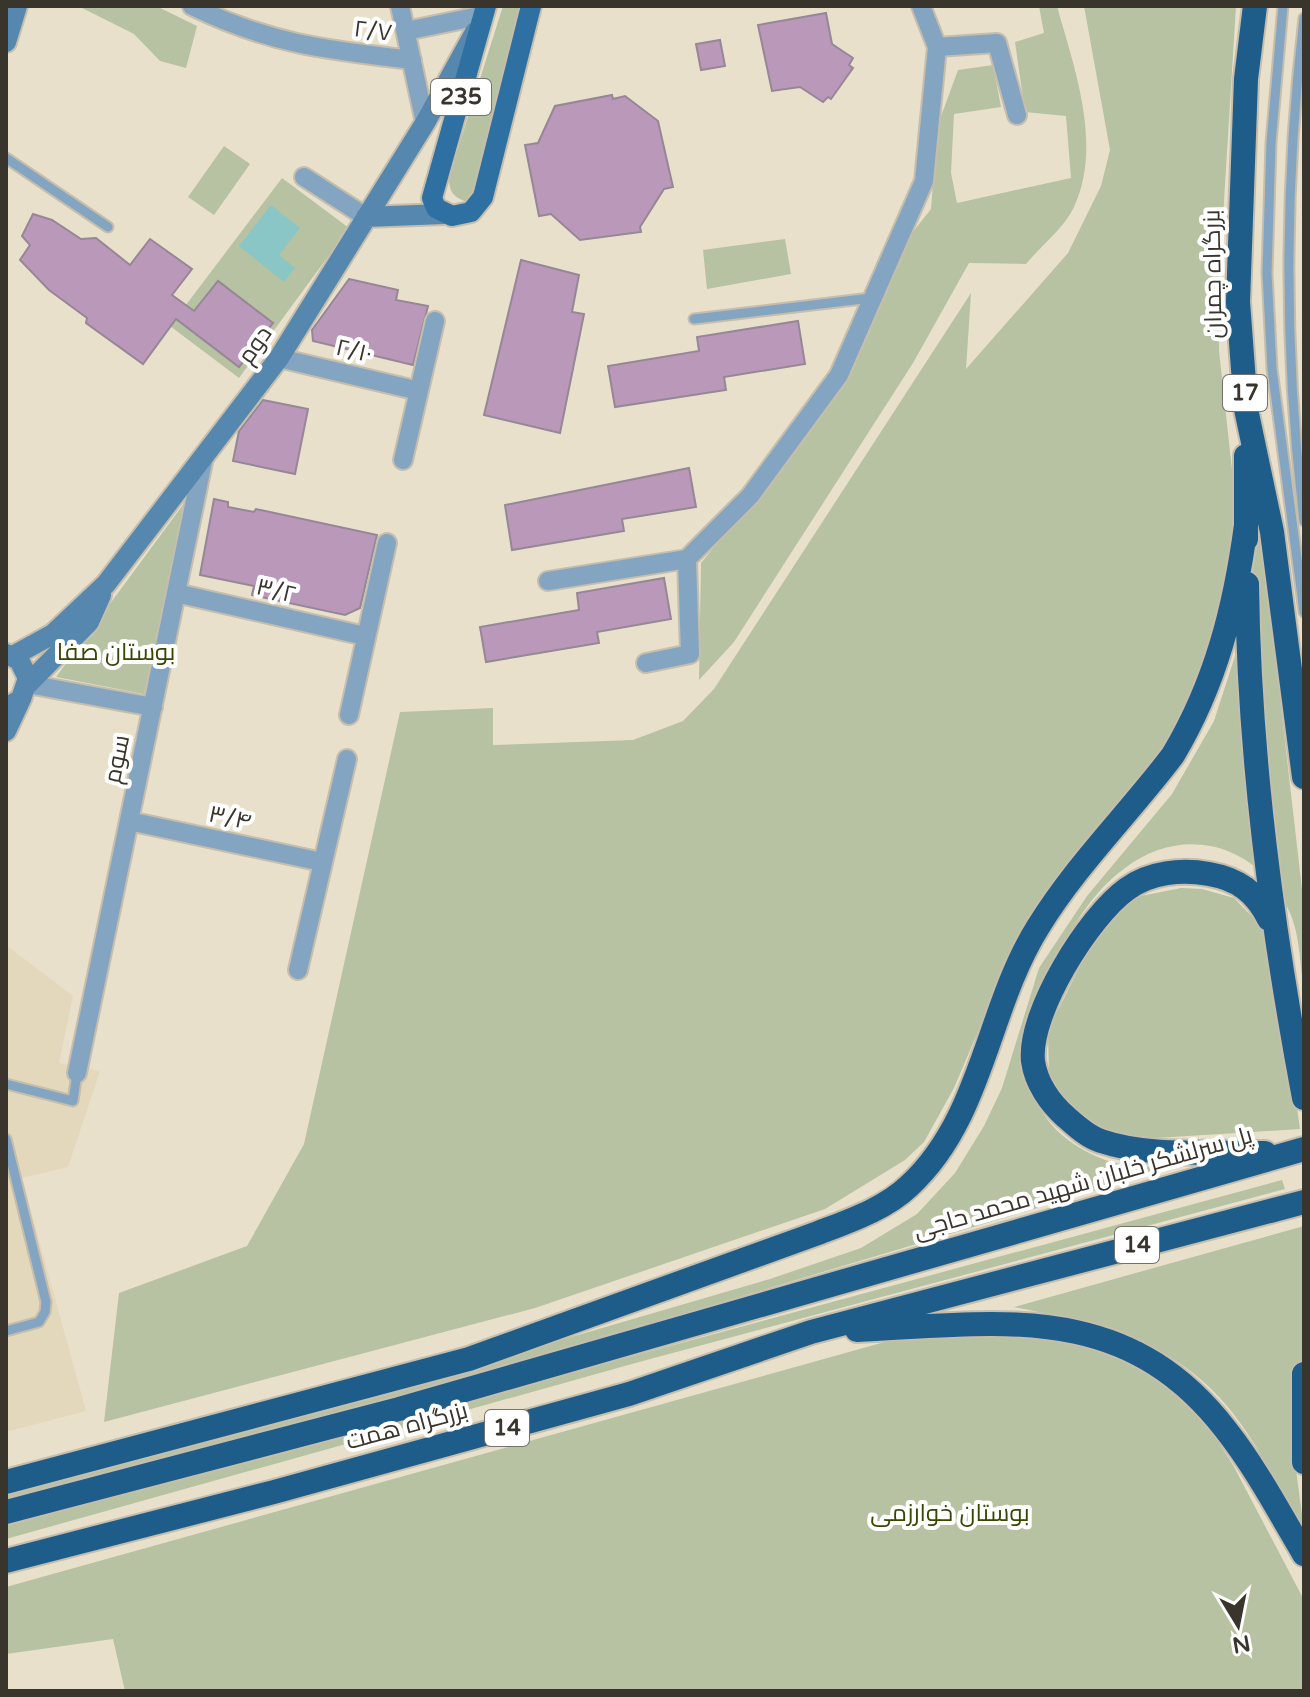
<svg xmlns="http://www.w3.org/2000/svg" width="1310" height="1697" font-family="'Varela Round',Cairo,sans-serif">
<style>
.built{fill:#e4d8bc}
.green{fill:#b6c2a2}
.water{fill:#8ac6c6}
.building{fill:#ba98ba;stroke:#968796;stroke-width:2}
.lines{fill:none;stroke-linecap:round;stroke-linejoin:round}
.lane-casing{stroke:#c6beac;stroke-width:13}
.street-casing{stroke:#c6beac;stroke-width:22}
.secondary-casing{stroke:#c6beac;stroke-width:24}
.primary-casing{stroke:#c6beac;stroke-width:24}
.highway-casing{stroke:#c6beac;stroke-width:28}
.lane{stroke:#84a5c1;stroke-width:9}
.street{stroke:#84a5c1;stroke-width:18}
.secondary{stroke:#5587af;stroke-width:20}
.primary{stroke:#2e70a2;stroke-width:20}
.highway{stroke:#1e5d8a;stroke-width:24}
.labels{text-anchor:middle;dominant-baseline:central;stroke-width:8;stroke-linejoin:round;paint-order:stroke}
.shield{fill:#fff;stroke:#74726c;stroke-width:2}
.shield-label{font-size:22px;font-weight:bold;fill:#39352d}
.street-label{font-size:24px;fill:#39352d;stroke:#fff}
.park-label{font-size:24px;fill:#374701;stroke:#fff}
</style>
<rect width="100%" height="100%" fill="#e9e0cc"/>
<!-- built -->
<path class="built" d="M 6,945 L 73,996 L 59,1063 L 100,1071 L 68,1167 L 22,1178 L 86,1411 L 6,1432 Z"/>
<!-- green -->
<path class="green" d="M 78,6 L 156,6 L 197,26 L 186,68 L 160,61 L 134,34 Z
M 503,6 L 521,6 L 480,189 L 467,202 C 453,197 449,192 449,177 Z
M 1039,6 L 1057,6 C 1074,68 1103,144 1074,207 C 1065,227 1040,247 1026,264 L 969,263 L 913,363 L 734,642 L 699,680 L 701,563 L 825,411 L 865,336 L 904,243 L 931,209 L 937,127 L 958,70 L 993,65 L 1001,107 L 954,114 L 951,173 L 957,203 L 1071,178 L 1066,116 L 1025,112 L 1015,42 L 1044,33 Z
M 1084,6 L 1236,6 L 1219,282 L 1219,351 L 1234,488 L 1233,534 L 1215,636 L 1183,723 L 999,982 L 954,1088 L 924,1142 L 905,1160 L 825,1209 L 535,1308 L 104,1422 L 119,1293 L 247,1246 L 304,1144 L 400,712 L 493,708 L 493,745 L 633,740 L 683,721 L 714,689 L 971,293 L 966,369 L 1068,253 L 1101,186 L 1110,150 Z
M 224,146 L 250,164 L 214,215 L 188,197 Z
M 282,178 L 349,228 L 239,378 L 170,326 Z
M 785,239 L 791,274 L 707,289 L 703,250 Z
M 185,502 L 144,694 L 56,677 Z
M 1260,524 L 1304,907 L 1304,990 C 1300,967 1300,935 1290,913 C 1260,846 1186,822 1125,868 C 1092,892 1071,928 1054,964 C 1017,1042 1010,1123 1105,1160 C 1125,1167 1150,1166 1171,1168 L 354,1412 L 6,1502 L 6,1492 L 222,1439 L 770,1279 L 861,1248 L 917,1214 L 955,1173 L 984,1126 L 1002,1088 L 1039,968 L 1087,896 L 1172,794 L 1214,721 L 1245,625 Z
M 1181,888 L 1202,889 L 1234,898 L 1264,929 L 1284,1015 L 1300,1129 L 1156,1138 L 1111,1133 L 1065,1104 L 1049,1077 L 1048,1030 L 1088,950 L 1116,914 L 1136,897 Z
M 1282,1180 L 1285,1189 L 639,1362 L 6,1539 L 6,1526 Z
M 1304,1226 L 1304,1343 L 1293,1448 L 1304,1529 C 1286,1514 1268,1467 1255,1445 C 1196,1347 1118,1327 1014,1307 Z
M 1019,1332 L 1102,1346 L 1167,1384 L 1213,1434 L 1233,1465 L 1304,1600 L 1304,1691 L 125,1691 L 113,1639 L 6,1654 L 6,1587 L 899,1338 Z"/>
<!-- water -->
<path class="water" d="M 271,205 L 300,228 L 279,255 L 295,268 L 284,282 L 239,246 Z"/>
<!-- building -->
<path class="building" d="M 826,13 L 832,44 L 853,58 L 849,65 L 853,68 L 831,99 L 828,97 L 823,102 L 800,87 L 772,91 L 758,25 Z
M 720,40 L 725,66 L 701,70 L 696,44 Z
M 612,95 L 613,99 L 625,96 L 658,121 L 673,187 L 664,189 L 640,227 L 641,232 L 580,240 L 551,214 L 539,216 L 525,145 L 538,143 L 555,106 Z
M 33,214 L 52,220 L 81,239 L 96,238 L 130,265 L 150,239 L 192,269 L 172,295 L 194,311 L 218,281 L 273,323 L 239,367 L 176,319 L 143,364 L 86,323 L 87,318 L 49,290 L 20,260 L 30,245 L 22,236 Z
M 521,260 L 579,275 L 572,312 L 584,314 L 560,433 L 484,415 Z
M 349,279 L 398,290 L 396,300 L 428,306 L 413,365 L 313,341 L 312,330 Z
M 798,321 L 805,364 L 724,377 L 726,390 L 615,407 L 608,366 L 699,351 L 697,337 Z
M 263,400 L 308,409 L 295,474 L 233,461 L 239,431 Z
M 689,468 L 696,507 L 622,519 L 624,531 L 512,550 L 505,505 Z
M 214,499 L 228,502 L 228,507 L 254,512 L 256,509 L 377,535 L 360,608 L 345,615 L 252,595 L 254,586 L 200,575 Z
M 664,578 L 671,619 L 597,632 L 599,643 L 486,662 L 480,627 L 579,610 L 577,593 Z"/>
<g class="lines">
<!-- lane casing -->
<g class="lane-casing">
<path id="lane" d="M 1283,6 L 1271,143 L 1267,273 L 1272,369 L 1304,612
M 1304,18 C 1284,184 1284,354 1304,521
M 6,158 L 108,227
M 694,319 L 871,298
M 6,1084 L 73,1101 L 77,1073
M 6,1139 L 46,1302 L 45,1312 L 39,1322 L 6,1331"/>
</g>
<!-- street casing -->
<g class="street-casing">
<path id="street" d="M 192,6 C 270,44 327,50 412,60
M 400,6 L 425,123
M 406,31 L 484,15
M 937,47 L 997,43 L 1017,115
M 304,177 L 366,217
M 279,358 L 419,391
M 403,460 L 435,321
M 548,581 L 687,559 L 750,496 L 839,375 L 924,181 L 937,47 L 921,6
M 176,593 L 365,636
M 646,663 L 690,654 L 687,559
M 28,684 L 153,707
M 349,715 L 387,543
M 129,821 L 322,862
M 298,970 L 347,759
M 77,1073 L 204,457"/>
</g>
<!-- secondary casing -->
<g class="secondary-casing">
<path id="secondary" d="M 6,42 L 17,6
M 366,217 L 443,214
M 6,654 L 19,660 L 28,678 L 21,699 L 6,708
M 13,656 L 53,634 L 106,584 L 279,358 L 425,123 L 475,32
M 28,684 L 89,622 L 101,595
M 6,731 L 21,699"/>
</g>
<!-- primary casing -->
<g class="primary-casing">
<path id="primary" d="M 486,6 L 432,198 L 436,208 L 452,216 L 471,212 L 483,197 L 531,6"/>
</g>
<!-- highway casing -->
<g class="highway-casing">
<path id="highway" d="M 1255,6 L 1246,79 L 1238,302 L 1246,409 L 1272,532 L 1304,777
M 1246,539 L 1246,456
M 1247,584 C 1249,757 1272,928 1304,1098
M 1265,1153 C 1212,1151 1151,1158 1101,1141 C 1088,1137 1076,1126 1066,1117 C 1050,1103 1036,1083 1033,1061 C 1028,1013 1089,916 1127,889 C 1150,872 1182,869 1209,874 C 1238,879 1256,892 1269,919
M 857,1330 C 1001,1323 1126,1300 1226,1430 C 1256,1468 1279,1512 1304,1554
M 1304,1374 L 1304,1462
M 6,1482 L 469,1359 L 818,1233 C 849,1221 885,1209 909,1186 C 983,1118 987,1008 1038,927 C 1076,865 1130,812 1173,755 C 1216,683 1235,607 1246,525
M 6,1512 L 399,1409 L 1304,1149
M 6,1561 L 274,1492 L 629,1394 L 811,1332 L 1304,1202"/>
</g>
<!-- lane -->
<use href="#lane" class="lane"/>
<!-- street -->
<use href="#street" class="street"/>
<!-- secondary -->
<use href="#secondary" class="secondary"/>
<!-- primary -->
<use href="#primary" class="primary"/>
<!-- highway -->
<use href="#highway" class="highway"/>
</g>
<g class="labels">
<!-- shield labels -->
<g class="shield">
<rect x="431" y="79" width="60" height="36" rx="6"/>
<rect x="1223" y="375" width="44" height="36" rx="6"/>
<rect x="1115" y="1227" width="44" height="36" rx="6"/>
<rect x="485" y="1410" width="44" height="36" rx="6"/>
</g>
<g class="shield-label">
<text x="461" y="97">235</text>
<text x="1245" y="393">17</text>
<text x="1137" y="1245">14</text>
<text x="507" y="1428">14</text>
</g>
<!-- street labels -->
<g class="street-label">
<text transform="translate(373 31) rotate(7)">۲/۷</text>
<text transform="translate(1213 274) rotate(-91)">بزرگراه چمران</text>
<text transform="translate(255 345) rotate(-55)">دوم</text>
<text transform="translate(354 351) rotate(13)">۲/۱۰</text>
<text transform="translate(276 591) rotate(13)">۳/۲</text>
<text transform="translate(117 759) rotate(-78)">سوم</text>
<text transform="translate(230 818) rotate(12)">۳/۴</text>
<text transform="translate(1083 1183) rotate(-16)">پل سرلشکر خلبان شهید محمد حاجی</text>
<text transform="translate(407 1426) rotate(-15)">بزرگراه همت</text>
</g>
<!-- park labels -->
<g class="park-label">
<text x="116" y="652">بوستان صفا</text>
<text x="950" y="1513">بوستان خوارزمی</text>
</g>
</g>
<!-- border -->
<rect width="1310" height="1697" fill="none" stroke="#39352d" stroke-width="16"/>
<!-- north arrow -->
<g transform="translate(1238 1625) rotate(170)" stroke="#ffffff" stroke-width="6" paint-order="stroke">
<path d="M0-6L14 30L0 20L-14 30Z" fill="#39352d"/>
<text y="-12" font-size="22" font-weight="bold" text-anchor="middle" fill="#39352d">N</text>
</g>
</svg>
